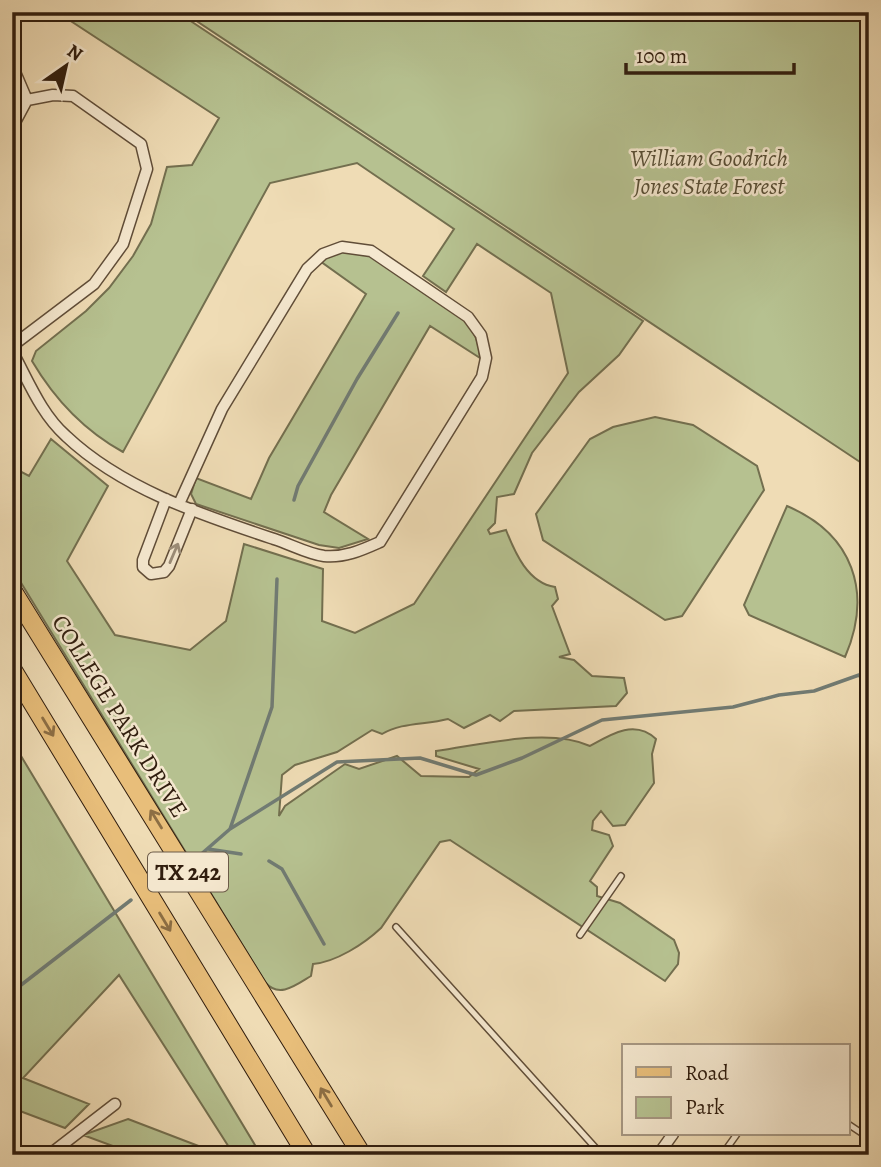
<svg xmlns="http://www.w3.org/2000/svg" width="881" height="1167" font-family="Alegreya,serif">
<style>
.green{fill:#b6c190;stroke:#736f4f;stroke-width:2}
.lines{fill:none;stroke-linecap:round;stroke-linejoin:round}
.stream{stroke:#717b73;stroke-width:3.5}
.lane-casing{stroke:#604d38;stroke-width:8}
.street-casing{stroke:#604d38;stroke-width:13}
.primary-casing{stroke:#301d0e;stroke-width:20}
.lane{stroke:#f5e8cf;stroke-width:5}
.street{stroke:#f5e8cf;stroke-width:10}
.primary{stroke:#e8be7a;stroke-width:18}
.oneway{stroke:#9c8d78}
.oneway2{stroke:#8c6e44}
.labels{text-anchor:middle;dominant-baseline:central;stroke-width:5;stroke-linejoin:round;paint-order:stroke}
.shield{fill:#f5e8cf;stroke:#6b5a48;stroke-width:2}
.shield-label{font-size:23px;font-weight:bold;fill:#301d0e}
.park-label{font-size:24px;font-style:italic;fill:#584e35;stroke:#f5e8cf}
.street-label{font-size:24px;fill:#301d0e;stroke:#f5e8cf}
</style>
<rect width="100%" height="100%" fill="#efdcb5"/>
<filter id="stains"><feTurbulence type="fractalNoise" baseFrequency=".00286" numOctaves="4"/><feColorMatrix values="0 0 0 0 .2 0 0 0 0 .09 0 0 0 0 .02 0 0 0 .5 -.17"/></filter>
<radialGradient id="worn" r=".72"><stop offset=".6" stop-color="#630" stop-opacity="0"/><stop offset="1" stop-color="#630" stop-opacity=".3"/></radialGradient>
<!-- green -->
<path class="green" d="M 57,12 L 177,12 L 643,321 L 619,355 L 579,392 L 532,453 L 514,494 L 497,497 L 495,523 L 488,530 L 490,534 L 506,530 C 515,553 528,583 555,587 L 558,599 L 552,606 L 570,654 L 559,657 L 574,660 L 592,676 L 624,678 L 627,693 L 616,706 L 514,711 L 500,721 L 490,715 L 464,728 L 448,719 C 425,725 402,722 382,734 L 372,730 L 337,752 L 295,765 L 282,775 L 279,816 L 285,806 L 345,764 L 359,769 L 397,756 L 421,776 L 469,777 L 479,769 L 436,756 L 436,751 C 481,745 548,727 590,746 C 611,734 635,719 656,739 L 652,754 L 654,783 L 625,825 L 613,826 L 601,811 L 593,821 L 592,830 L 609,835 L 613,846 L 590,881 L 597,887 L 597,896 L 620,903 L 674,940 L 679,953 L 678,964 L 665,981 L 450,840 L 440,842 L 381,928 C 364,944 336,962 313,964 L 311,976 C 296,985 279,999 265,982 L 12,568 L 12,467 L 29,476 L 51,439 L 108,486 L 67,561 L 115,635 L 190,650 L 226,621 L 244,544 L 323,569 L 322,621 L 355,633 L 414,604 L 568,373 L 551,293 L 477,244 L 446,292 L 423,276 L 454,229 L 357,163 L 270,183 L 123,452 C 83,430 55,400 32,361 L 36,351 L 86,311 L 109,288 L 133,256 L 151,224 L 167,167 L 192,165 L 219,118 Z
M 183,12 L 869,12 L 869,468 Z
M 338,251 L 361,253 L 372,257 L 465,320 C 475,332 480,343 480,358 L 430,326 L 331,495 L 324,512 L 368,539 L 339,548 L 319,545 L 196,504 L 191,494 L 196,478 L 251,499 L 269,458 L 366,294 L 320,261 Z
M 655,417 L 693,425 L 757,466 L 764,490 L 682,616 L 665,620 L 543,540 L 536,514 L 590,439 L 613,427 Z
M 787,506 C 853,534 873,592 845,657 L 749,615 L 744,605 Z
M 12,741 L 261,1155 L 234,1155 L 119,975 L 23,1078 L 89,1104 L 65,1128 L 12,1108 Z
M 128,1119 L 222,1155 L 137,1155 L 83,1135 Z"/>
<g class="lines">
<!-- stream -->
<path class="stream" d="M 294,500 L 298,486 L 357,379 L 398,313
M 230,829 L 337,762 L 420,758 L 476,775 L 522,758 L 602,720 L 733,707 L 779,695 L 814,691 L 859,675 L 869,686
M 208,849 L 241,854
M 199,856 L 230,829 L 272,707 L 277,579
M 269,861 L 282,869 L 324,944
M 12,992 L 131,900"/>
<!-- lane casing -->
<g class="lane-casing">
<path id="lane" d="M 396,927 L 602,1155
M 580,935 L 621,876
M 848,1124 L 869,1138
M 722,1155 L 737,1134"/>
</g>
<!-- street casing -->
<g class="street-casing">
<path id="street" d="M 12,65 L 27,100
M 12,128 L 27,100
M 12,346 L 94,284 L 123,244 L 147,169 L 141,144 L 73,96 L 53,95 L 27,100
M 12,351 C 28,380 41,414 66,436 C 122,489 202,515 274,539 C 290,544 308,554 324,556 C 345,558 362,550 380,542 L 482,377 L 486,358 L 481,335 L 468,317 L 371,251 L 342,247 L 323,254 L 307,269 L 222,409 L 179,504
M 166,499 L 143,560 L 143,567 L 151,574 L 164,572 L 169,566 L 192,509
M 49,1155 L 115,1104
M 658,1155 L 673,1134"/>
</g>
<!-- primary casing -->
<g class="primary-casing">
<path id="primary" d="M 12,590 L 362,1155
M 12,669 L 307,1155"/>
</g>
<!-- lane -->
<use href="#lane" class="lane"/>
<!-- street -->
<use href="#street" class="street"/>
<!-- primary -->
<use href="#primary" class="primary"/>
</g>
<!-- one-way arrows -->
<defs><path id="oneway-shaft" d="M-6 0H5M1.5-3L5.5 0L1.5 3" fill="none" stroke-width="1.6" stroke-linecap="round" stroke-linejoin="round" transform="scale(1.75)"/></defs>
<use class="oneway" href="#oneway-shaft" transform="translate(174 553) rotate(-67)"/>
<g class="oneway2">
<use href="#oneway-shaft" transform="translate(48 727) rotate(59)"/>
<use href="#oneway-shaft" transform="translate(156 819) rotate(-122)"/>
<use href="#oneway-shaft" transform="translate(165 922) rotate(59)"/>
<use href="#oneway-shaft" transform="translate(326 1097) rotate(-121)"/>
</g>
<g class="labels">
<!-- shield labels -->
<rect class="shield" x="148" y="852.5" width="80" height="39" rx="5"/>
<g class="shield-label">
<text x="188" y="872">TX 242</text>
</g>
<!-- park labels -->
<g class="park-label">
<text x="709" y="158">William Goodrich<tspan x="709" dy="28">Jones State Forest</tspan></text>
</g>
<!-- street labels -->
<g class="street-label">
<text transform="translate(120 716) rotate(58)">COLLEGE PARK DRIVE</text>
</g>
</g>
<!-- margin -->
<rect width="881" height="1167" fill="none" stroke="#efdcb5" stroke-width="42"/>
<rect x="14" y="14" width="853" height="1139" fill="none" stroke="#301d0e" stroke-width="3.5"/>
<rect x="21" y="21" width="839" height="1125" fill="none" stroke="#301d0e" stroke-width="2"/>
<!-- legend -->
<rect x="622" y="1044" width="228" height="91" fill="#f5e8cf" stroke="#a69782" stroke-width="2"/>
<rect x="636" y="1067" width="35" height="10" fill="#e8be7a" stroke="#a69782" stroke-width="2"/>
<text x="685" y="1080" font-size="21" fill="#301d0e">Road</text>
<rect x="636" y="1097" width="35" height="21" fill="#b6c190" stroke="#a69782" stroke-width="2"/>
<text x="685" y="1114" font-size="21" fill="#301d0e">Park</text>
<!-- north arrow -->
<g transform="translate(66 66) rotate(34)" stroke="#f5e8cf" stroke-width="5" paint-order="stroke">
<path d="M0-5L12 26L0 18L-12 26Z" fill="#301d0e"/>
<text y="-10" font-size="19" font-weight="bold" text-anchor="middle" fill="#301d0e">N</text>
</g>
<!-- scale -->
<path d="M626 63v10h168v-10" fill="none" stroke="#301d0e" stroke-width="3.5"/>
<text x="636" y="63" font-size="21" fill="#301d0e" stroke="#f5e8cf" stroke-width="5" paint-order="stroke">100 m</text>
<rect width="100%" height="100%" filter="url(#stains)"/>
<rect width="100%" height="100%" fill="url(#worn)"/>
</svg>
